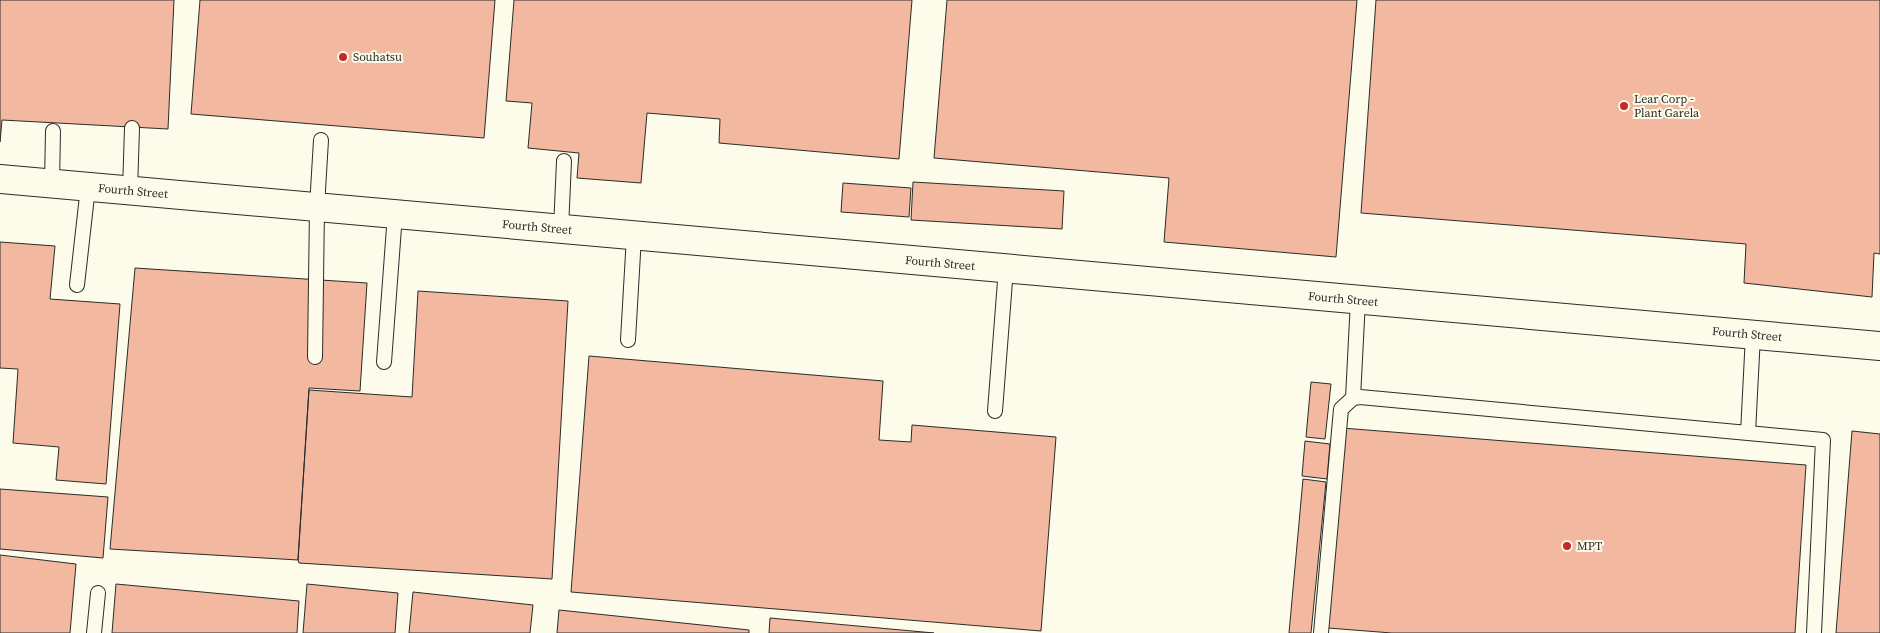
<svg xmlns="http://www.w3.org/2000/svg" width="1880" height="633" font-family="'Source Serif 4',serif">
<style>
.building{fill:#f2b8a0;stroke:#2b2b2b}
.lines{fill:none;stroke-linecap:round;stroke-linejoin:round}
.service-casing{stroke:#2b2b2b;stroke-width:16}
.minor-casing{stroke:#2b2b2b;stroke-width:30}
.service{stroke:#fdfbea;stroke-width:14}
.minor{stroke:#fdfbea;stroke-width:28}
.poi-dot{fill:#c62828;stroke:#fdfbea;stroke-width:2}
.labels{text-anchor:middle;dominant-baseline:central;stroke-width:4;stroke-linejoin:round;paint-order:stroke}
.poi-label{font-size:12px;fill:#2b2b2b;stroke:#fdfbea;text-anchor:start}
.street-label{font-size:12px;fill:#2b2b2b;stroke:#fdfbea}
</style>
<rect width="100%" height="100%" fill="#fdfbea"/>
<!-- building -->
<path class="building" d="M 0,0 L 174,0 L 168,129 L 2,120 L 0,142 Z
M 200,0 L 495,0 L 484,138 L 191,114 Z
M 514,0 L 912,0 L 899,159 L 719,143 L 720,119 L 647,113 L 641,183 L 577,178 L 579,153 L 528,148 L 532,103 L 506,101 Z
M 947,0 L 1357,0 L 1336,257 L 1164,242 L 1169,178 L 934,158 Z
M 1376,0 L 1880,0 L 1880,254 L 1874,253 L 1872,297 L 1744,283 L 1746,244 L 1361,213 Z
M 913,182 L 1064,191 L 1062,229 L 911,220 Z
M 843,183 L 911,188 L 909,217 L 841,212 Z
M 0,242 L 55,246 L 50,299 L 120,304 L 106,484 L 56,480 L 59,447 L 13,443 L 18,369 L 0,368 Z
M 135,268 L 367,283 L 360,391 L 309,388 L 298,560 L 110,549 Z
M 418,291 L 568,301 L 552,579 L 299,563 L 298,560 L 309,390 L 412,397 Z
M 589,356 L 883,381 L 879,440 L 911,442 L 912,425 L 1056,437 L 1041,631 L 571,592 Z
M 1311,382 L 1331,384 L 1325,439 L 1306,437 Z
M 1342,428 L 1806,465 L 1795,633 L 1392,633 L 1328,628 Z
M 1852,431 L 1880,434 L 1880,633 L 1836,633 Z
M 1305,441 L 1330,444 L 1327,479 L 1302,476 Z
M 1303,479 L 1326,482 L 1311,633 L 1289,633 Z
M 0,489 L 108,497 L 103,558 L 0,549 Z
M 0,555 L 76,564 L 70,633 L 0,633 Z
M 116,584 L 299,601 L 297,633 L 112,633 Z
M 307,584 L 398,593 L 395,633 L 303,633 Z
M 413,592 L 533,605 L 530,633 L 409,633 Z
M 559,610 L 749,630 L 749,633 L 557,633 Z
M 770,618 L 934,633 L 769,633 Z"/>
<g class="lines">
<!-- service casing -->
<g class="service-casing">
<path id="service" d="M 52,184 L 53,131
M 130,191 L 132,128
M 561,229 L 564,161
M 77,285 L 88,187
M 628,340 L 634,236
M 315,357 L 317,207 L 321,140
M 384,362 L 395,214
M 1353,398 L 1358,300
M 995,411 L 1006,268
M 1748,433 L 1823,440 L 1814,633
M 94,633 L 98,593
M 1321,633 L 1341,409 L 1353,398 L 1360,397 L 1748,433 L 1753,335"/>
</g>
<!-- minor casing -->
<g class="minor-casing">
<path id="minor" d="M 0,179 L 1880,346"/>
</g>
<!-- service -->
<use href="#service" class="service"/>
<!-- minor -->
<use href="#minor" class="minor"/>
</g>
<!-- markers -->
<g class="poi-dot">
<circle cx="343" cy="57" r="5"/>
<circle cx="1624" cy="106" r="5"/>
<circle cx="1567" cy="546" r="5"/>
</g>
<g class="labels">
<!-- poi labels -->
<g class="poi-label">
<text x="353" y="57">Souhatsu</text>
<text x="1634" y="99">Lear Corp -<tspan x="1634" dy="14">Plant Garela</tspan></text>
<text x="1577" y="546">MPT</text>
</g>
<!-- street labels -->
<g class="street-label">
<text transform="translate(133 191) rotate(5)">Fourth Street</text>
<text transform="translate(537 227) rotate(5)">Fourth Street</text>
<text transform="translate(940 263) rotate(5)">Fourth Street</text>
<text transform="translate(1343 299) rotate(5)">Fourth Street</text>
<text transform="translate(1747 334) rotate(5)">Fourth Street</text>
</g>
</g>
</svg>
